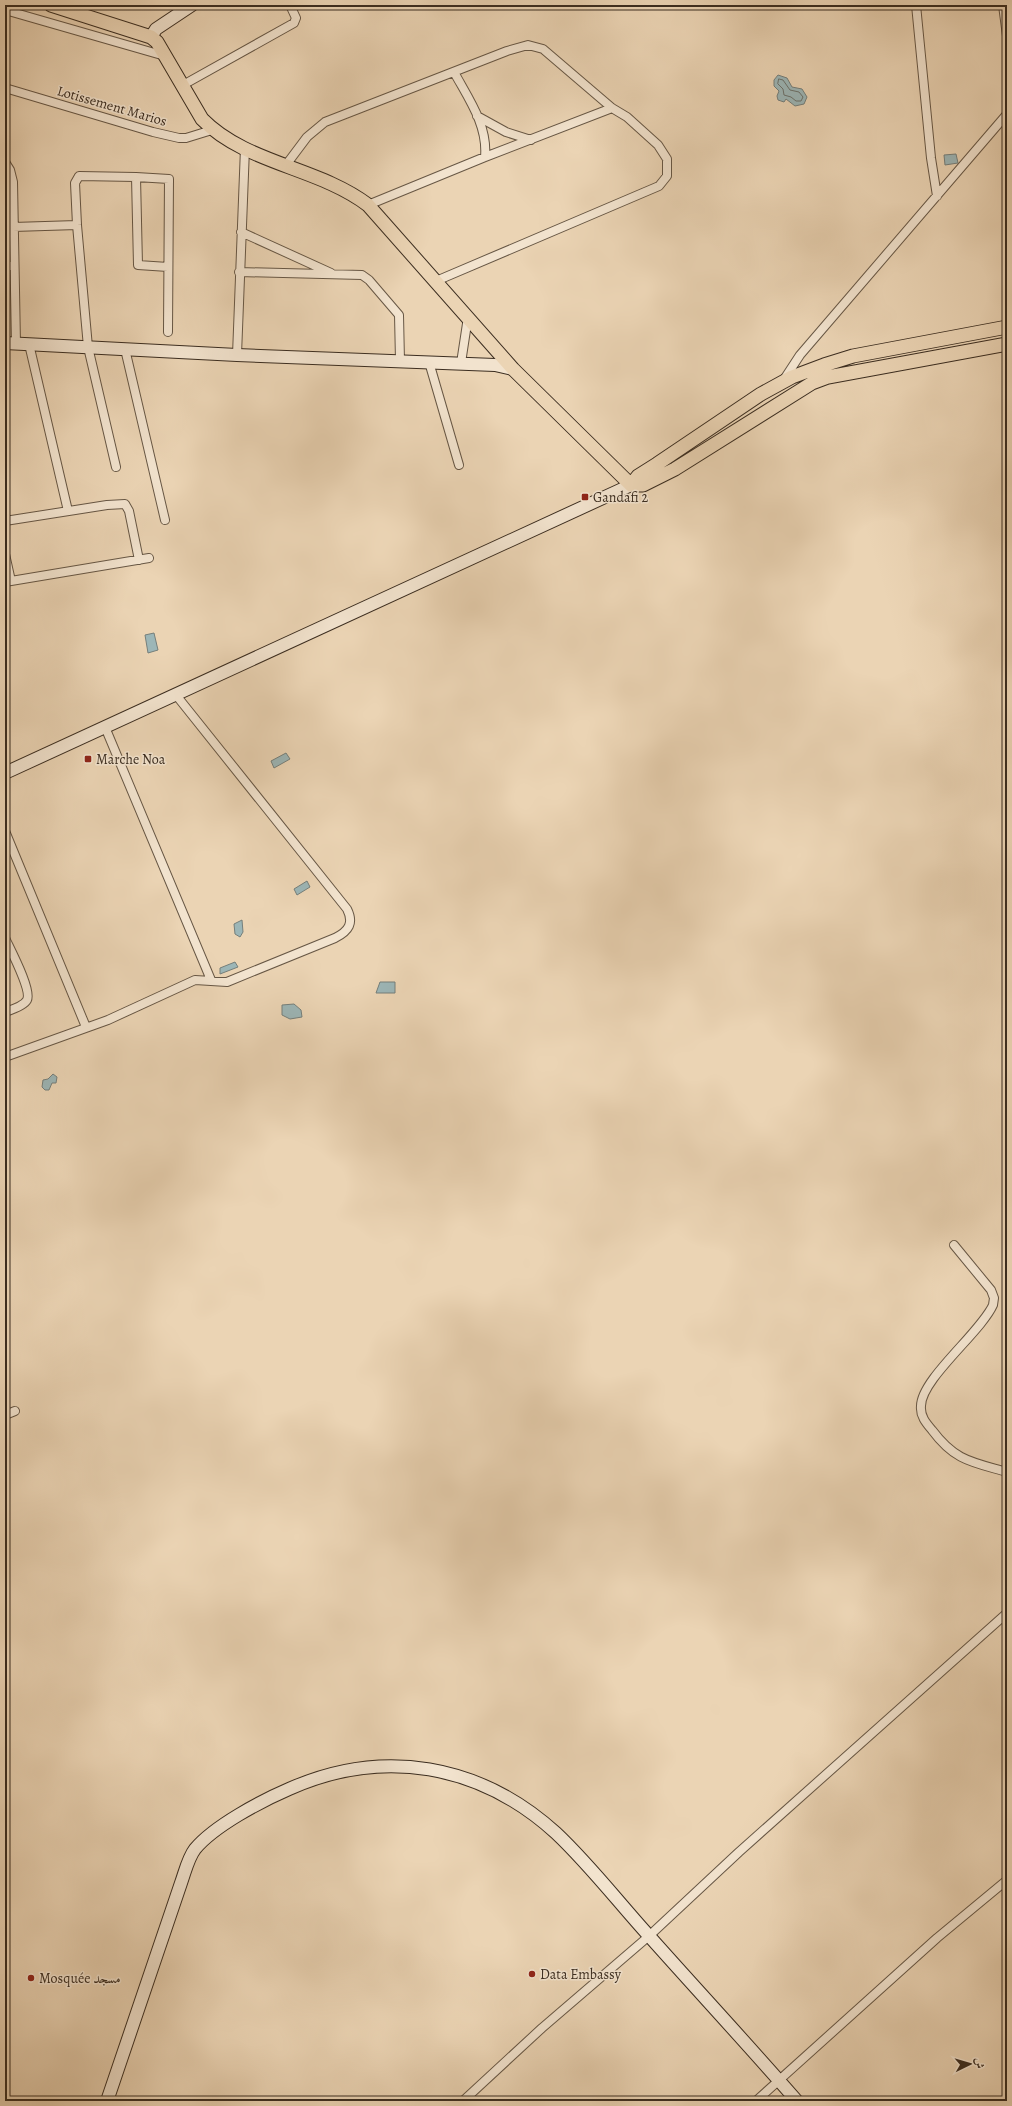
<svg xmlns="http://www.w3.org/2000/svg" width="1012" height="2106" font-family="Alegreya,Amiri,serif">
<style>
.water{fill:#9cb6b7;stroke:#757f7b}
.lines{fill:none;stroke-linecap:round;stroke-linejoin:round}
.shore{stroke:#6c726c;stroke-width:1}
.street-casing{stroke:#675745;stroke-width:10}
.secondary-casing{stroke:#3b2d20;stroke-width:14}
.primary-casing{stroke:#3b2d20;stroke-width:15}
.street{stroke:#f2e3ce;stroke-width:8}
.secondary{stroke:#f2e3ce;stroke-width:12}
.primary{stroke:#ebd4b4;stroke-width:13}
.poi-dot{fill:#8f2418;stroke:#f2e3ce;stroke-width:1.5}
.labels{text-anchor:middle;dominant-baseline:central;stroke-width:3;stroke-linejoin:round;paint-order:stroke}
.street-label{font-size:14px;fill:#3b2d20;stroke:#f2e3ce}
.poi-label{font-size:14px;fill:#3b2d20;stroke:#f2e3ce;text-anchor:start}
</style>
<rect width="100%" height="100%" fill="#ebd4b4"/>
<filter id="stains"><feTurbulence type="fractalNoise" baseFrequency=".005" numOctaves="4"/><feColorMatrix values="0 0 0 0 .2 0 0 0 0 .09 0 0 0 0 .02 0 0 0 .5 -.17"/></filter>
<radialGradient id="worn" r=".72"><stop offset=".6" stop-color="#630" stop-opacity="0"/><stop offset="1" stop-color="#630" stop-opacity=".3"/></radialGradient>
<!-- water -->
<path class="water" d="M 778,75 L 787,78 L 792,87 L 802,89 L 807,97 L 804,104 L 795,106 L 786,99 L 784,102 L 778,100 L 777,96 L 779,91 L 774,86 L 774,80 Z
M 956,154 L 958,163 L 945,165 L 944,155 Z
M 154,633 L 158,650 L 148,653 L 145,635 Z
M 286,753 L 290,759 L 274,768 L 271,761 Z
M 307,881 L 310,887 L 297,895 L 294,889 Z
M 242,920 L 243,932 L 240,937 L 235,934 L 234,924 Z
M 235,962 L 238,967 L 220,974 L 220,968 Z
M 380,982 L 395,982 L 395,993 L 376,993 Z
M 294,1004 L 301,1010 L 302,1017 L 290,1019 L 282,1015 L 282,1005 Z
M 53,1074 L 57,1077 L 56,1083 L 52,1083 L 49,1090 L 45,1090 L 42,1087 L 43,1080 L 48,1079 Z"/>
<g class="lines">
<!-- shore -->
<path class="shore" d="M 779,79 L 783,80 L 790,90 L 799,92 L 803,97 L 801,101 L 796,101 L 791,97 L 784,95 L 783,89 L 778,84 Z"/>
<!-- street casing -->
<g class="street-casing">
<path id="street" d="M 916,5 L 931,158 L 937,196
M 1003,5 L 1007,36
M 5,10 L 165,56
M 454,72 C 468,98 488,125 485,157
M 183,85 L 294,23 L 296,18 L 290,5
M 5,88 L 153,132 L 179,138 L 186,138 L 212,130
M 477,116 L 506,132 L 531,140
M 5,162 L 10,170 L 13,182 L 16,344
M 286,165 L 307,137 L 325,122 L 507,51 L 528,45 L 543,49 L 612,108 L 627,117 L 658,145 L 667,159 L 667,176 L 659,186 L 436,281
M 136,177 L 138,265 L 168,267
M 368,205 L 485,157 L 612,108
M 13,227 L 77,225
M 241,232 L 331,273
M 5,266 L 14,266
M 239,272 L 362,275 L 369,280 L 399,315 L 400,361
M 29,344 L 68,511
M 125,349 L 165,520
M 237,355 L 245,148
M 429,362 L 459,465
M 461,363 L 468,317
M 783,381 L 800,355 L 1007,114
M 116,467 L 88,347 L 77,225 L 75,183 L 79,176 L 136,177 L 169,179 L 168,332
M 5,521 L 107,505 L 125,504 L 129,511 L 139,560
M 5,554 L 11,581
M 5,582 L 149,558
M 105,727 L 211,980
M 5,831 L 86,1027
M 5,938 C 10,949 32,990 27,1000 C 24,1006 11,1010 5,1012
M 5,1057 L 108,1020 L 195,980 L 227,982 L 335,938 C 349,931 354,923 347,909 L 176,695
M 954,1245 L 991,1290 L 994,1298 L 993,1305 C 981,1332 921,1379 921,1406 C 920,1416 926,1423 932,1430 C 955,1461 972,1462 1007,1472
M 5,1415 L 15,1411
M 463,2101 L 542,2028 L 649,1936 L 739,1852 L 1007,1613
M 756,2101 L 937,1938 L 1007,1880"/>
</g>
<!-- secondary casing -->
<g class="secondary-casing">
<path id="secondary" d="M 151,37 L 156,29 L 192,5
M 5,343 L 237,355 L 495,365 L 513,369
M 5,773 L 631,485
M 107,2101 L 181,1883 C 185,1872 188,1858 195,1849 C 214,1826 261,1801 289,1789 C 383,1747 480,1764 556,1833 C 590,1865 619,1903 650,1937 C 699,1992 749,2046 797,2101"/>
</g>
<!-- primary casing -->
<g class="primary-casing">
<path id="primary" d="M 51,5 L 151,37 L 157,42 L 202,119 C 246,164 318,167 368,205 L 513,369 L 631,485 L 643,485 L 675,469 L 812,383 L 828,377 L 1007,344
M 631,485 L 638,476 L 657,464 L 761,394 L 792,377 L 824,365 L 853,356 L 1007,327"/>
</g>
<!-- street -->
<use href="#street" class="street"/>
<!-- secondary -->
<use href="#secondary" class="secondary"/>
<!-- primary -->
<use href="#primary" class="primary"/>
</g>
<!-- markers -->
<g class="poi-dot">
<rect x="581" y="493" width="8" height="8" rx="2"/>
<rect x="84" y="755" width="8" height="8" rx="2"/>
<circle cx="532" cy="1974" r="4"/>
<circle cx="31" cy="1978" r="4"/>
</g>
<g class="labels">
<!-- street labels -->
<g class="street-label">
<text transform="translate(112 106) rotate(16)">Lotissement Marios</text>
</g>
<!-- poi labels -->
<g class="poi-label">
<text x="593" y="497">Gandafi 2</text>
<text x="96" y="759">Marche Noa</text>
<text x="540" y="1974">Data Embassy</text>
<text x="39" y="1978">Mosquée مسجد</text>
</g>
</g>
<!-- margin -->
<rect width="1012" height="2106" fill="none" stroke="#ebd4b4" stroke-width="20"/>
<rect x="6" y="6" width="1000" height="2094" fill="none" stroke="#3b2d20" stroke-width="2"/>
<rect x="10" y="10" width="992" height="2086" fill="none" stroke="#3b2d20"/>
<!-- north arrow -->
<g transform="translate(970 2064) rotate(85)" stroke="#f2e3ce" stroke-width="3" paint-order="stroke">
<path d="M0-3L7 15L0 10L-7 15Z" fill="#3b2d20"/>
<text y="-6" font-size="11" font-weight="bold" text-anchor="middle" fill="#3b2d20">ش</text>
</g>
<rect width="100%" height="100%" filter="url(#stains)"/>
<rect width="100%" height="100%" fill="url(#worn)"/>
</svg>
